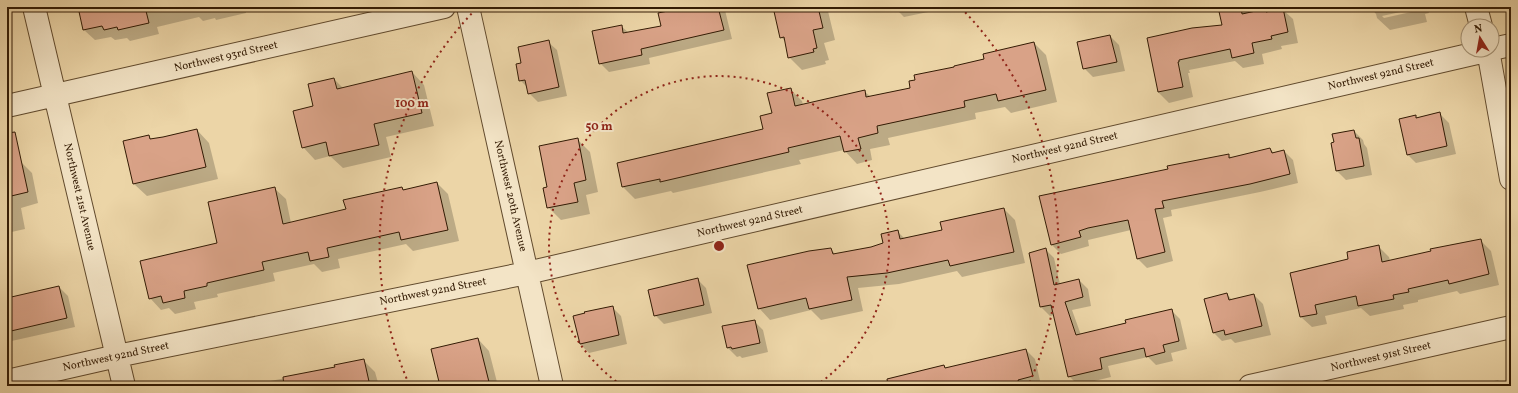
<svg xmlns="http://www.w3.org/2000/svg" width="1518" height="393" font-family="Vollkorn,serif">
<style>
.shadow{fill:#0003;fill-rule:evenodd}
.building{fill:#d9a287;stroke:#331b04}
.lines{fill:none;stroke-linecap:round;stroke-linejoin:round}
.minor-casing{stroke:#614a2d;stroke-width:24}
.minor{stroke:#f3e4c6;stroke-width:22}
.ring{fill:none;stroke:#8f2418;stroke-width:2;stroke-dasharray:2 4}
.labels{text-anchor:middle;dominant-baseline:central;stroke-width:4;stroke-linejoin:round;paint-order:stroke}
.street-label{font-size:11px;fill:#331b04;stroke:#f3e4c6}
.centre{fill:#8f2418;stroke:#f3e4c6;stroke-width:2}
.ring-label{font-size:12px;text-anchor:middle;font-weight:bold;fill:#8f2418;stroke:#f3e4c6;stroke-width:4;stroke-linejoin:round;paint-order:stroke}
</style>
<rect width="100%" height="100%" fill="#ecd5a7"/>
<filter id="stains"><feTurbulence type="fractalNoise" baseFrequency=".005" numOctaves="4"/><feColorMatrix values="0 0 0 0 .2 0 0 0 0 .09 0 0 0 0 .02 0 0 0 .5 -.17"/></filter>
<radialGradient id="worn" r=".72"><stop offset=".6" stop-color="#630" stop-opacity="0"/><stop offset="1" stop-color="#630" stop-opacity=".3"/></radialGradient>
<!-- shadow -->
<path class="shadow" d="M 79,7 L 245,7 L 246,13 L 216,20 L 215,18 L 203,21 L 199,17 L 157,27 L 159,34 L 130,41 L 127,38 L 115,40 L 111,37 L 95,40 L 84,30 Z
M 683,7 L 722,7 L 725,10 L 732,39 L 649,58 L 650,64 L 609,72 L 600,63 L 621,26 L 629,33 L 662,27 L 659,14 Z
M 774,7 L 827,7 L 835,40 L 824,43 L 829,60 L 825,61 L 826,64 L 802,70 L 789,57 L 786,42 L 781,37 Z
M 894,7 L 932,7 L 933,11 L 904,17 Z
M 1055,7 L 1070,7 L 1058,10 Z
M 1219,7 L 1245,7 L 1250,13 L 1265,10 L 1267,12 L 1282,9 L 1293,19 L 1298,43 L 1281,46 L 1282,49 L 1262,54 L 1264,64 L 1243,68 L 1235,61 L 1189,70 L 1190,73 L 1188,73 L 1193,97 L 1169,103 L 1158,92 L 1148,39 L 1224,26 Z
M 1370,7 L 1427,7 L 1429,13 L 1425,14 L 1427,22 L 1390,30 L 1377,18 L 1376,14 ZM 1419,8 L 1420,10 L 1384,18 L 1382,16 Z
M 1110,36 L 1119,45 L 1125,71 L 1093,77 L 1084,68 Z
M 548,42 L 557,50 L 567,96 L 538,102 L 529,93 L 528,88 L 520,80 L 522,63 Z
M 1034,43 L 1046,55 L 1057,102 L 1011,113 L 1005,107 L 975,113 L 976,119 L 888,138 L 890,145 L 870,149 L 872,160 L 857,164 L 844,150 L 799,160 L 801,164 L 673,193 L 671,191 L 635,199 L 623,187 L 764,129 L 773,114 L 790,89 L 802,101 L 803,105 L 864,91 L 871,97 L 911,88 L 955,68 Z
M 412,72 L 424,85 L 434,126 L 386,137 L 391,157 L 343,168 L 330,156 L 315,160 L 303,147 L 314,107 L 334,79 L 343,88 Z
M 1440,114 L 1449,123 L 1456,154 L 1416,163 L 1407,154 L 1415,116 L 1418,119 Z
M 197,130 L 209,143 L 218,179 L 147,196 L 134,184 L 124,142 L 148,136 L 152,140 Z
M 1354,131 L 1363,140 L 1364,144 L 1367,148 L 1372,175 L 1346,180 L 1337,171 L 1332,144 Z
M 577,139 L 590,152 L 598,192 L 586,195 L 590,214 L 561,220 L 548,207 L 548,188 Z
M 1270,149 L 1274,153 L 1284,151 L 1293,160 L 1298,183 L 1260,192 L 1171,210 L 1172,216 L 1163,218 L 1173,261 L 1147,268 L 1138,259 L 1131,230 L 1088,240 L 1089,246 L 1061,254 L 1052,245 L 1041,197 L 1169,169 L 1228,155 L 1232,158 Z
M 7,159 L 21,162 L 32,173 L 38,203 L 21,208 L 25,229 L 7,233 Z
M 437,183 L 448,194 L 459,241 L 413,251 L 406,244 L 338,259 L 340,268 L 322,272 L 314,264 L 273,273 L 275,281 L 217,294 L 218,297 L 194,302 L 196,309 L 175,314 L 169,308 L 161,310 L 150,298 L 218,244 L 274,188 L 286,199 L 291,223 L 347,210 L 402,188 L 404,190 Z
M 1004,209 L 1015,220 L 1025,263 L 962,277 L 957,271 L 899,284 L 858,288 L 863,311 L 821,320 L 811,310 L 770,320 L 759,308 L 831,249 L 836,255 L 871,248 L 884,244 L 897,231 L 905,239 L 943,231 Z
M 1480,240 L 1491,251 L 1499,285 L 1460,294 L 1457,291 L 1418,300 L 1418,302 L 1403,305 L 1404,309 L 1370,316 L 1361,308 L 1325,316 L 1327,324 L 1312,327 L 1301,317 L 1291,273 L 1349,260 L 1378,246 L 1389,257 L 1390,261 Z
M 1046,250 L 1054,258 L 1060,284 L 1079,280 L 1088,289 L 1091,306 L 1072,310 L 1081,335 L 1171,310 L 1180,319 L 1187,349 L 1171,353 L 1173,361 L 1156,365 L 1148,357 L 1108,366 L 1111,377 L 1078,385 L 1069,376 L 1054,315 L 1050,316 L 1041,307 L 1030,254 Z
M 697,279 L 706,288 L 712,313 L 664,324 L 655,315 Z
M 59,287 L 68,296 L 75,327 L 7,342 L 7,298 Z
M 1227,294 L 1232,300 L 1254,295 L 1263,304 L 1271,335 L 1235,343 L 1231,339 L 1222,341 L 1213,332 Z
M 612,307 L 621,316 L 627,344 L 589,353 L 580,344 Z
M 754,321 L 763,330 L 768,352 L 742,358 L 740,356 L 737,357 L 728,348 L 723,327 Z
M 478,339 L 489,351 L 498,386 L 441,386 Z
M 1026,350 L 1035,359 L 1041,385 L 897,386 L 944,366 L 946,369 Z
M 363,360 L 375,372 L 379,386 L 245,386 L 336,368 Z
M 1498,380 L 1503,386 L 1507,385 L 1509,386 L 1474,386 Z
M 231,383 L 235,386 L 217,386 Z"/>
<!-- building -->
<path class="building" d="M 78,7 L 145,7 L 149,23 L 118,30 L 117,27 L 104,30 L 102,26 L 83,30 Z
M 672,7 L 718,7 L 724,30 L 641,49 L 642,55 L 599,64 L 592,31 L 622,25 L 623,33 L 661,26 L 658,13 L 673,10 Z
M 773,7 L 818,7 L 823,28 L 813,30 L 817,48 L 813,49 L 814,52 L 788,58 L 784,37 L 780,38 Z
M 1218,7 L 1241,7 L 1242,14 L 1265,9 L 1266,12 L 1283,8 L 1288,32 L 1271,36 L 1272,39 L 1252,43 L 1254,53 L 1232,58 L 1230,49 L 1179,60 L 1179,62 L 1178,62 L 1183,87 L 1158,92 L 1147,38 L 1192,28 L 1222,25 Z
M 1110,35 L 1117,62 L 1083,69 L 1077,42 Z
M 549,40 L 559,87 L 528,94 L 525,80 L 519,81 L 516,64 L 521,63 L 518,47 Z
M 1034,42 L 1046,90 L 998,101 L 996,94 L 964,101 L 965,107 L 877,126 L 878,133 L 858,138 L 861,149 L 844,152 L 840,136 L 788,148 L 789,152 L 660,182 L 660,179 L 622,187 L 617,163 L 763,129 L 760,116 L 772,113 L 767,93 L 791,88 L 795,106 L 865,90 L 866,97 L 910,88 L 909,81 L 915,80 L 914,75 L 954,67 L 954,66 L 984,59 L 983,54 Z
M 412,71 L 422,113 L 374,124 L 379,145 L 329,156 L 326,142 L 302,148 L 293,111 L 313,106 L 308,84 L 334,78 L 337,89 Z
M 1440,112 L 1447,146 L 1407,155 L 1399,119 L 1416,115 L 1416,118 Z
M 197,129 L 206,167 L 133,184 L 123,141 L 149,135 L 150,139 L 163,137 Z
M 1354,130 L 1356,138 L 1359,138 L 1364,166 L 1336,171 L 1331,143 L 1334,142 L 1332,134 Z
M 15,132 L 28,192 L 7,197 L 7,133 Z
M 578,138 L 586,180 L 574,183 L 578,202 L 547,208 L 543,188 L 547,187 L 539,146 Z
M 1270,148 L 1272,153 L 1284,150 L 1290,174 L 1250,184 L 1162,201 L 1164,208 L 1155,209 L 1165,252 L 1137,259 L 1128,220 L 1088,228 L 1079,231 L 1081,237 L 1051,245 L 1039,196 L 1168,169 L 1167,166 L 1229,154 L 1229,158 Z
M 437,182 L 448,230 L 401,240 L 399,232 L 327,248 L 329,257 L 310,261 L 308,252 L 262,262 L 264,270 L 207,283 L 207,286 L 184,291 L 185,298 L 163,303 L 161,296 L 149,299 L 140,261 L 217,243 L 208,202 L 275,187 L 283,224 L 346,209 L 343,200 L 402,187 L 403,190 Z
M 1004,208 L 1014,252 L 950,266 L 948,260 L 887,273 L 847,277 L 852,300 L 809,309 L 806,298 L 758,309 L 747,265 L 809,251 L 831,248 L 833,254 L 871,247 L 883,243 L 881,234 L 898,230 L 900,239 L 942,230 L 940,222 Z
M 1481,239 L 1489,274 L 1449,284 L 1448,280 L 1408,289 L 1409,292 L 1393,295 L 1394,299 L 1358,306 L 1356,296 L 1315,305 L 1317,314 L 1300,317 L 1290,273 L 1348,259 L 1347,252 L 1379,245 L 1382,262 L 1431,251 L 1430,249 Z
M 1046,248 L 1054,285 L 1079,279 L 1083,297 L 1065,302 L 1076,335 L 1126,323 L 1125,320 L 1172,309 L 1179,341 L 1163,345 L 1165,352 L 1146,357 L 1144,348 L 1100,358 L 1102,369 L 1068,377 L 1051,305 L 1040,307 L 1029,253 Z
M 698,278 L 704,305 L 654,316 L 648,290 Z
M 59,286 L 67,318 L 11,331 L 7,313 L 7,298 Z
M 1227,293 L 1229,300 L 1254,294 L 1262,326 L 1225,335 L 1224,330 L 1213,333 L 1204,299 Z
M 613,306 L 619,335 L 580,344 L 573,316 L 585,313 L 584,312 Z
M 755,320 L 760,343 L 732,349 L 731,347 L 727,348 L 722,326 Z
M 478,338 L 490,386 L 440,386 L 431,349 Z
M 1026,349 L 1033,376 L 1018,380 L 1020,386 L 888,386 L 887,379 L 944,365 L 945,368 Z
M 364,359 L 370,386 L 284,386 L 283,377 L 335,367 L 334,365 Z"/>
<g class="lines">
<!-- minor casing -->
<g class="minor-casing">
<path id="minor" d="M 34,7 L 124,386
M 468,7 L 552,386
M 1476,7 L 1481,26
M 1492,49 L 1511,45
M 1488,50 L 1511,179
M 7,106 L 444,7
M 7,381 L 117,356 L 527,273 L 1490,50
M 1250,386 L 1511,327"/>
</g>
<!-- minor -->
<use href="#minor" class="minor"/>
</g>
<!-- distance rings -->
<g class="ring">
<path d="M621 385A170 170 0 1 1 817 385"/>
<path d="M409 384A339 339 0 0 1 477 8M961 8A339 339 0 0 1 1029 384"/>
</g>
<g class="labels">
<!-- street labels -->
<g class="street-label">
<text transform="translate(226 57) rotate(-13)">Northwest 93rd Street</text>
<text transform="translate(1381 75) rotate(-13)">Northwest 92nd Street</text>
<text transform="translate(1065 148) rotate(-13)">Northwest 92nd Street</text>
<text transform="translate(510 196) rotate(77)">Northwest 20th Avenue</text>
<text transform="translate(79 197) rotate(77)">Northwest 21st Avenue</text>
<text transform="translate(750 222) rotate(-13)">Northwest 92nd Street</text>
<text transform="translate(433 292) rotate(-11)">Northwest 92nd Street</text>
<text transform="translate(116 357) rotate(-12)">Northwest 92nd Street</text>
<text transform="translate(1381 357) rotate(-13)">Northwest 91st Street</text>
</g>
</g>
<circle cx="719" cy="246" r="6" class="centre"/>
<g class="ring-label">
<text x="412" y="107">100 m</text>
<text x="599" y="130">50 m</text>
</g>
<!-- margin -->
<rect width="1518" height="393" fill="none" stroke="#ecd5a7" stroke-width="24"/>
<rect x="8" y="8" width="1502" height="377" fill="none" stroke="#331b04" stroke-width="2"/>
<rect x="12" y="12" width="1494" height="369" fill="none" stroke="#331b04"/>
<!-- north arrow -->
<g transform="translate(1480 38) rotate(349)"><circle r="19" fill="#f3e4c6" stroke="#a69478"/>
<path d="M0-3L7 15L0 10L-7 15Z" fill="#8f2418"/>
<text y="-6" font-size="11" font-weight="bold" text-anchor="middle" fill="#331b04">N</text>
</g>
<rect width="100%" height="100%" filter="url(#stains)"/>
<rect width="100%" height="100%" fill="url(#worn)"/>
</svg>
